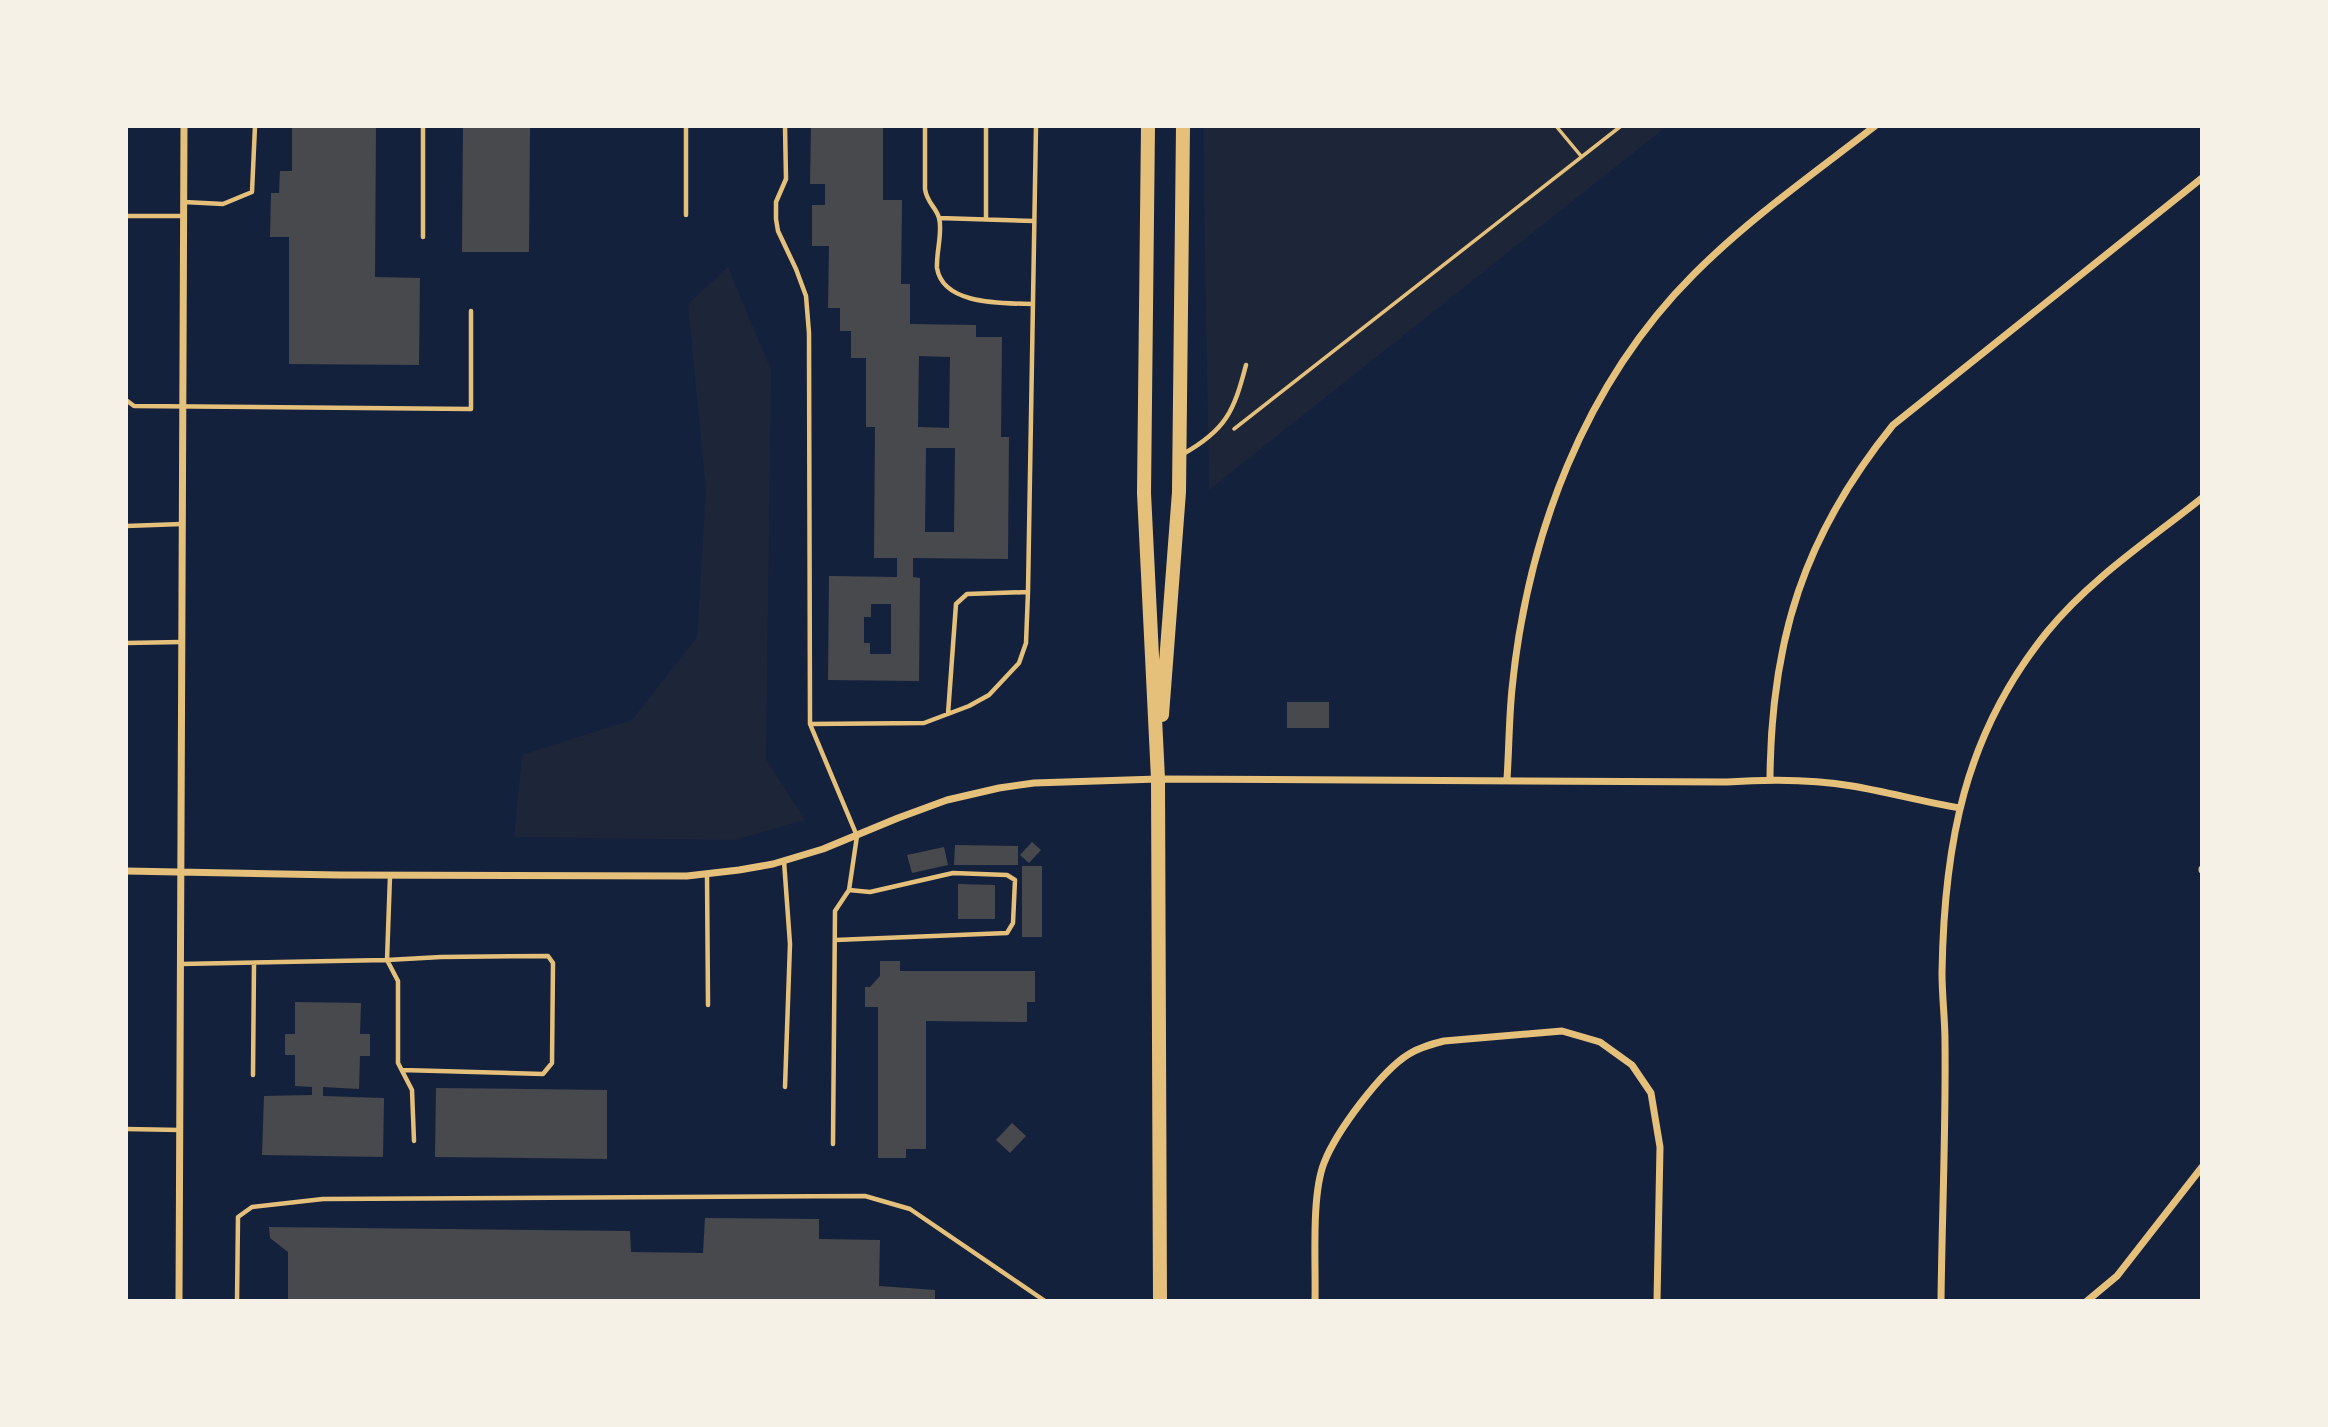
<svg xmlns="http://www.w3.org/2000/svg" width="2328" height="1427" font-family="Helvetica,sans-serif">
<style>
.green{fill:#1d2539}
.building{fill:#48494c;fill-rule:evenodd}
.lines{fill:none;stroke-linecap:round;stroke-linejoin:round}
.path{stroke:#e5c07b;stroke-width:3.5}
.service{stroke:#e5c07b;stroke-width:4.5}
.minor{stroke:#e5c07b;stroke-width:7}
.secondary{stroke:#e5c07b;stroke-width:14}
</style>
<rect width="100%" height="100%" fill="#14213d"/>
<!-- green -->
<path class="green" d="M 1203,126 L 1667,126 L 1209,490 Z
M 728,267 L 771,370 L 766,759 L 805,820 L 735,840 L 514,837 L 522,755 L 632,720 L 697,637 L 706,491 L 688,304 Z"/>
<!-- building -->
<path class="building" d="M 292,126 L 376,126 L 375,277 L 420,278 L 419,365 L 289,364 L 289,237 L 270,237 L 271,193 L 279,193 L 280,171 L 292,171 Z
M 463,126 L 530,126 L 529,252 L 462,252 Z
M 811,126 L 883,126 L 883,200 L 902,200 L 901,284 L 910,284 L 910,324 L 976,325 L 976,337 L 1002,337 L 1001,437 L 1009,437 L 1008,559 L 913,558 L 913,577 L 920,578 L 919,681 L 828,680 L 829,576 L 897,577 L 897,558 L 874,558 L 875,427 L 866,427 L 866,358 L 851,358 L 851,331 L 840,331 L 840,308 L 828,308 L 829,246 L 812,246 L 812,205 L 825,205 L 825,184 L 810,184 ZM 919,356 L 950,357 L 949,428 L 918,427 ZM 926,448 L 955,448 L 954,532 L 925,532 ZM 871,604 L 891,604 L 891,654 L 870,654 L 870,643 L 864,643 L 864,617 L 871,617 Z
M 1287,702 L 1329,702 L 1329,728 L 1287,728 Z
M 1032,842 L 1041,850 L 1029,863 L 1020,855 Z
M 955,845 L 1018,846 L 1018,865 L 954,865 Z
M 944,847 L 948,865 L 912,873 L 907,855 Z
M 1022,866 L 1042,866 L 1042,937 L 1022,937 Z
M 958,884 L 995,885 L 995,919 L 958,919 Z
M 880,961 L 900,961 L 900,971 L 1035,971 L 1035,1002 L 1027,1002 L 1027,1022 L 926,1021 L 926,1149 L 906,1149 L 906,1158 L 878,1158 L 878,1007 L 865,1007 L 865,987 L 870,987 L 880,976 Z
M 295,1002 L 361,1003 L 360,1034 L 370,1034 L 370,1056 L 360,1056 L 359,1089 L 323,1087 L 323,1096 L 384,1098 L 383,1157 L 262,1155 L 264,1096 L 312,1095 L 312,1087 L 295,1086 L 295,1055 L 285,1055 L 285,1034 L 295,1034 Z
M 436,1088 L 607,1090 L 607,1159 L 435,1157 Z
M 1012,1123 L 1026,1136 L 1010,1153 L 996,1140 Z
M 705,1218 L 819,1219 L 819,1239 L 880,1240 L 879,1286 L 935,1290 L 935,1301 L 288,1301 L 288,1252 L 270,1238 L 269,1227 L 630,1231 L 631,1252 L 703,1253 Z"/>
<g class="lines">
<!-- path -->
<path class="path" d="M 1556,126 L 1581,156
M 1234,429 L 1621,126"/>
<!-- service -->
<path class="service" d="M 423,126 L 423,237
M 785,126 L 786,179 L 776,202 L 776,219 L 778,231 L 796,269 L 806,296 L 809,333 L 810,724 L 857,836 L 849,890 L 835,911 L 833,1144
M 925,126 L 925,189 C 927,203 936,207 939,218 C 943,231 936,253 937,268 C 943,306 1005,303 1033,304
M 184,202 L 223,204 L 252,192 L 255,126
M 686,215 L 686,126
M 126,216 L 184,216
M 939,218 L 1034,221
M 986,219 L 986,126
M 126,400 L 134,406 L 471,409 L 471,311
M 1183,454 C 1226,430 1234,411 1246,365
M 126,526 L 182,524
M 1028,592 L 1036,126
M 126,643 L 181,642
M 810,724 L 924,723 L 969,706 L 989,695 L 1019,663 L 1026,643 L 1028,592 L 967,594 L 956,604 L 948,714
M 784,861 L 790,944 L 785,1087
M 707,874 L 708,1005
M 390,876 L 387,960 L 441,957 L 548,956 L 553,963 L 552,1063 L 543,1074 L 402,1070
M 835,940 L 1007,933 L 1013,923 L 1015,880 L 1007,875 L 953,873 L 870,892 L 849,890
M 181,964 L 387,960 L 398,981 L 398,1063 L 412,1090 L 414,1141
M 253,1075 L 254,963
M 126,1129 L 180,1130
M 237,1301 L 238,1217 L 252,1207 L 323,1199 L 865,1196 L 910,1209 L 1045,1301"/>
<!-- minor -->
<path class="minor" d="M 1507,779 C 1509,749 1509,719 1512,689 C 1527,537 1584,384 1694,274 C 1749,219 1813,174 1875,126
M 1770,779 C 1771,640 1804,535 1893,425 L 2202,178
M 2202,869 L 2202,870
M 126,871 L 339,875 L 687,876 L 739,870 L 773,864 L 823,849 L 898,818 L 947,800 L 999,788 L 1034,783 L 1158,779 L 1727,782 C 1769,779 1811,779 1852,786 C 1888,792 1923,802 1960,808
M 179,1301 L 184,126
M 1315,1301 C 1316,1264 1311,1196 1324,1163 C 1336,1132 1381,1071 1409,1054 C 1420,1047 1432,1044 1444,1041 L 1562,1031 L 1600,1042 L 1632,1065 L 1651,1093 L 1660,1147 L 1657,1301
M 1941,1301 C 1942,1215 1946,1128 1945,1042 C 1945,1019 1942,996 1942,973 C 1944,845 1964,735 2047,632 C 2090,579 2148,541 2202,498
M 2087,1301 L 2117,1276 L 2202,1167"/>
<!-- secondary -->
<path class="secondary" d="M 1148,126 L 1144,493 L 1158,779 L 1160,1301
M 1162,715 L 1179,492 L 1183,126"/>
</g>
<!-- border -->
<rect width="2328" height="1427" fill="none" stroke="#f6f1e7" stroke-width="256"/>
</svg>
